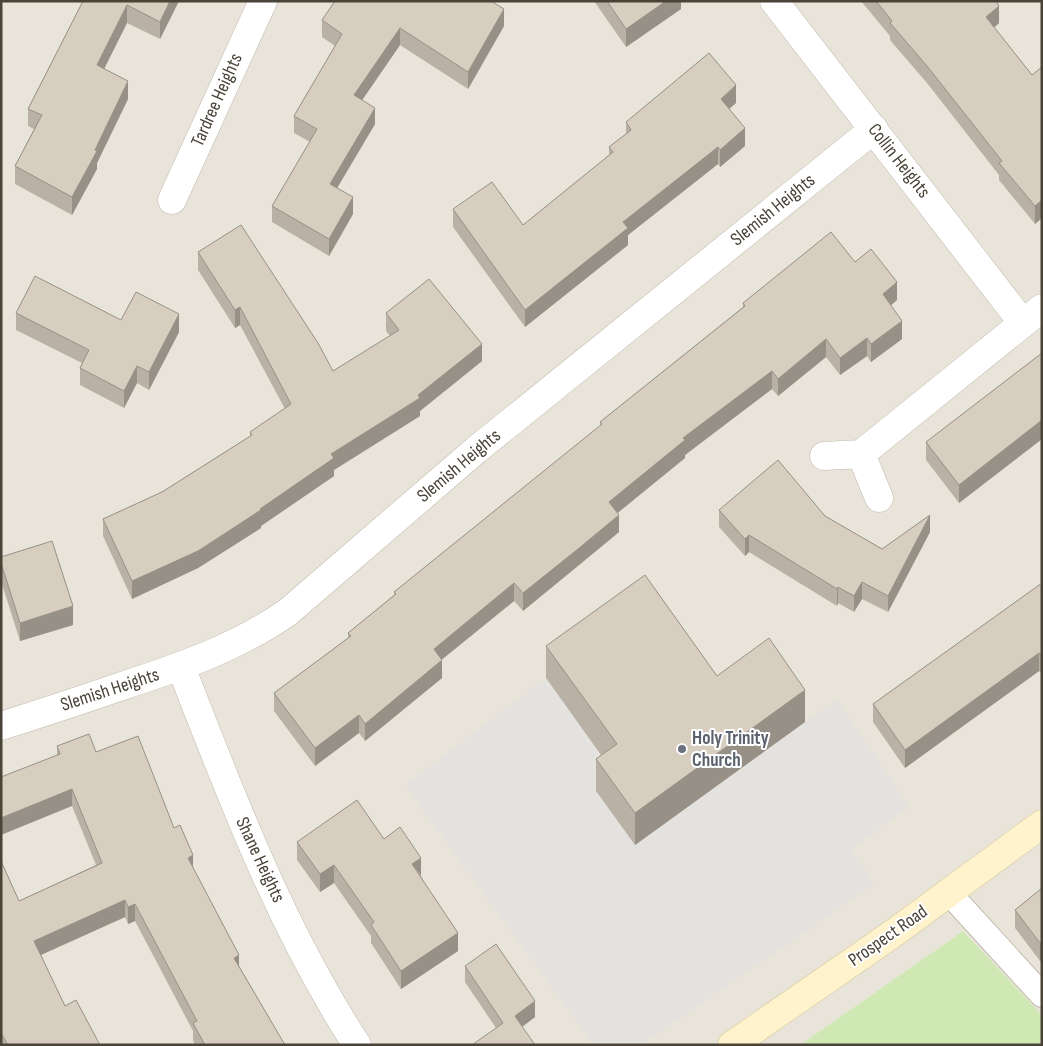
<svg xmlns="http://www.w3.org/2000/svg" width="1043" height="1046" font-family="'Sofia Sans Condensed',sans-serif">
<style>
.residential{fill:#e9e4d9}
.green{fill:#cfe8b4}
.parking{fill:#e4e2df}
.lines{fill:none;stroke-linecap:round;stroke-linejoin:round}
.lane-casing{stroke:#c1baad;stroke-width:26}
.street-casing{stroke:#c1baad;stroke-width:29}
.secondary-casing{stroke:#d4c79b;stroke-width:29}
.lane{stroke:#fff;stroke-width:24}
.street{stroke:#fff;stroke-width:28}
.secondary{stroke:#fef3cc;stroke-width:28}
.wall{fill:#b9b1a5}
.shaded-wall{fill:#969086}
.building{fill:#d7cec0;stroke:#969086}
.worship-dot{fill:#6b7280;stroke:#fff;stroke-width:2}
.labels{text-anchor:middle;dominant-baseline:central;stroke-width:4;stroke-linejoin:round;paint-order:stroke}
.street-label{font-size:19px;fill:#494338;stroke:#fff}
.worship-label{font-size:19px;font-weight:bold;fill:#5b616d;stroke:#fff;text-anchor:start}
</style>
<rect width="100%" height="100%" fill="#f5f2eb"/>
<!-- residential -->
<path class="residential" d="M 1,1 L 1042,1 L 1042,1015 L 963,931 L 800,1045 L 1,1045 Z"/>
<!-- green -->
<path class="green" d="M 963,931 L 1042,1015 L 1042,1045 L 800,1045 Z"/>
<!-- parking -->
<path class="parking" d="M 546,678 L 617,777 L 635,845 L 837,699 L 909,806 L 851,850 L 874,884 L 641,1045 L 594,1045 L 405,785 Z"/>
<g class="lines">
<!-- lane casing -->
<g class="lane-casing">
<path id="lane" d="M 949,893 L 1042,995"/>
</g>
<!-- street casing -->
<g class="street-casing">
<path id="street" d="M 774,1 L 1022,322
M 172,200 L 263,1
M 861,454 L 879,498
M 824,456 L 861,454 L 1042,308
M 181,667 C 231,796 281,928 357,1045
M 1,726 C 42,713 84,699 125,685 C 183,666 238,647 288,612 L 476,450 L 874,129"/>
</g>
<!-- secondary casing -->
<g class="secondary-casing">
<path id="secondary" d="M 732,1045 L 891,935 L 1042,824"/>
</g>
<!-- lane -->
<use href="#lane" class="lane"/>
<!-- street -->
<use href="#street" class="street"/>
<!-- secondary -->
<use href="#secondary" class="secondary"/>
</g>
<!-- wall -->
<path class="wall" d="M 83,1 L 179,1 L 160,39 L 127,23 L 104,69 L 128,99 L 97,163 L 97,169 L 72,215 L 15,184 L 15,166 L 34,129 L 28,126 L 28,109 Z
M 594,1 L 681,1 L 681,9 L 626,47 Z
M 861,1 L 996,1 L 999,23 L 994,28 L 1032,75 L 1042,67 L 1042,218 L 1035,224 L 999,180 L 999,175 L 927,83 L 890,40 L 890,36 Z
M 322,20 L 504,26 L 468,89 L 400,45 L 362,100 L 375,124 L 337,188 L 353,214 L 329,256 L 272,222 L 272,206 L 310,142 L 294,133 L 294,116 L 335,46 L 322,37 Z
M 736,103 L 729,109 L 745,146 L 720,167 L 718,164 L 628,235 L 628,245 L 525,327 L 453,227 L 453,209 L 523,225 L 609,155 L 609,147 L 626,134 L 626,122 Z
M 198,252 L 333,371 L 390,336 L 386,331 L 386,313 L 482,361 L 420,411 L 420,416 L 334,470 L 334,476 L 261,526 L 261,528 L 198,568 L 132,599 L 103,536 L 103,519 L 162,492 L 250,436 L 250,432 L 285,409 L 240,325 L 235,328 L 198,270 Z
M 855,262 L 897,300 L 891,305 L 902,339 L 871,362 L 867,356 L 840,375 L 826,357 L 778,396 L 772,389 L 685,455 L 685,458 L 617,513 L 619,532 L 578,566 L 523,611 L 514,601 L 442,659 L 442,678 L 365,741 L 359,733 L 315,766 L 274,711 L 274,693 L 348,638 L 348,633 L 394,595 L 394,592 L 600,426 L 600,422 L 743,307 L 743,303 Z
M 16,313 L 121,320 L 179,332 L 149,390 L 137,383 L 124,408 L 80,385 L 80,368 L 82,363 L 16,330 Z
M 1042,353 L 1042,439 L 959,503 L 926,460 L 926,442 Z
M 719,510 L 825,516 L 882,549 L 930,532 L 888,612 L 862,599 L 854,612 L 838,603 L 837,606 L 749,552 L 745,556 L 719,527 Z
M 1,557 L 73,625 L 20,641 L 1,581 Z
M 1042,583 L 1042,674 L 1039,671 L 905,768 L 873,722 L 873,704 Z
M 546,646 L 717,676 L 805,722 L 635,845 L 596,791 L 596,759 L 601,755 L 546,678 Z
M 57,746 L 96,752 L 174,828 L 239,966 L 285,1045 L 195,1045 L 193,1040 L 193,1031 L 135,921 L 128,924 L 125,917 L 41,955 L 65,1006 L 100,1045 L 1,1045 L 1,861 L 19,901 L 96,865 L 72,806 L 57,755 Z
M 384,839 L 421,876 L 458,951 L 401,989 L 371,943 L 371,936 L 334,883 L 320,892 L 297,860 L 297,842 Z
M 1042,888 L 1040,961 L 1015,928 L 1015,910 Z
M 465,966 L 535,1017 L 522,1027 L 496,1028 L 465,982 Z"/>
<!-- shaded-wall -->
<path class="shaded-wall" d="M 170,1 L 179,1 L 160,39 L 160,22 Z
M 666,1 L 681,1 L 681,9 L 626,47 L 626,29 Z
M 127,5 L 127,23 L 97,83 L 97,65 Z
M 999,6 L 999,23 L 986,34 L 986,17 Z
M 504,9 L 504,26 L 468,89 L 468,72 Z
M 400,28 L 400,45 L 354,112 L 354,95 Z
M 128,81 L 128,99 L 97,163 L 97,169 L 72,215 L 72,197 Z
M 736,85 L 736,103 L 721,116 L 721,99 Z
M 375,108 L 375,124 L 330,200 L 330,184 Z
M 745,128 L 745,146 L 720,167 L 720,150 Z
M 718,147 L 718,164 L 628,235 L 628,245 L 525,327 L 525,310 L 623,222 Z
M 353,197 L 353,214 L 329,256 L 329,239 Z
M 1042,200 L 1042,218 L 1035,224 L 1035,206 Z
M 897,282 L 897,300 L 883,312 L 883,294 Z
M 240,307 L 240,325 L 235,328 L 235,310 Z
M 179,314 L 179,332 L 149,390 L 149,372 Z
M 902,321 L 902,339 L 871,362 L 871,344 Z
M 867,338 L 867,356 L 840,375 L 840,358 Z
M 826,339 L 826,357 L 778,396 L 778,379 Z
M 482,344 L 482,361 L 420,411 L 420,416 L 334,470 L 334,476 L 261,526 L 261,528 L 198,568 L 132,599 L 132,581 L 260,509 L 331,454 L 418,395 Z
M 137,366 L 137,383 L 124,408 L 124,391 Z
M 772,371 L 772,389 L 685,455 L 685,458 L 609,520 L 609,502 L 683,438 Z
M 1042,420 L 1042,439 L 959,503 L 959,485 Z
M 619,515 L 619,532 L 523,611 L 523,593 Z
M 930,515 L 930,532 L 888,612 L 888,596 Z
M 749,535 L 749,552 L 745,556 L 745,539 Z
M 862,582 L 862,599 L 854,612 L 854,596 Z
M 514,583 L 514,601 L 434,666 L 434,649 Z
M 838,587 L 838,603 L 837,606 L 837,589 Z
M 73,606 L 73,625 L 20,641 L 20,623 Z
M 1039,653 L 1039,671 L 905,768 L 905,750 Z
M 442,660 L 442,678 L 365,741 L 365,724 Z
M 805,690 L 805,722 L 635,845 L 635,813 Z
M 359,715 L 359,733 L 315,766 L 315,748 Z
M 72,789 L 72,806 L 1,835 L 1,818 Z
M 193,855 L 193,873 L 188,858 Z
M 421,858 L 421,876 L 412,864 Z
M 334,865 L 334,883 L 320,892 L 320,874 Z
M 125,900 L 125,917 L 34,958 L 34,941 Z
M 135,904 L 135,921 L 128,924 L 128,907 Z
M 458,933 L 458,951 L 401,989 L 401,971 Z
M 1042,942 L 1042,960 L 1040,961 L 1040,943 Z
M 239,955 L 239,972 L 234,958 Z
M 535,1001 L 535,1017 L 515,1032 L 515,1016 Z"/>
<!-- building -->
<path class="building" d="M 83,1 L 170,1 L 160,22 L 127,5 L 97,65 L 128,81 L 95,150 L 97,151 L 72,197 L 15,166 L 42,115 L 28,109 Z
M 335,1 L 491,1 L 504,9 L 468,72 L 400,28 L 354,95 L 375,108 L 330,184 L 353,197 L 329,239 L 272,206 L 317,129 L 294,116 L 342,34 L 322,20 Z
M 607,1 L 666,1 L 626,29 Z
M 876,1 L 996,1 L 999,6 L 986,17 L 1032,75 L 1042,67 L 1042,200 L 1035,206 L 999,163 L 1002,161 L 927,66 L 890,23 L 892,21 Z
M 709,53 L 736,85 L 721,99 L 745,128 L 720,150 L 718,147 L 623,222 L 628,228 L 525,310 L 453,209 L 492,182 L 523,225 L 613,152 L 609,147 L 631,130 L 626,122 Z
M 241,225 L 318,343 L 333,371 L 399,330 L 386,313 L 429,279 L 482,344 L 418,395 L 420,398 L 331,454 L 334,458 L 260,509 L 261,510 L 198,551 L 132,581 L 103,519 L 162,492 L 252,435 L 250,432 L 291,404 L 240,307 L 235,310 L 198,252 Z
M 831,232 L 855,262 L 871,249 L 897,282 L 883,294 L 902,321 L 871,344 L 867,338 L 840,358 L 826,339 L 778,379 L 772,371 L 683,438 L 685,440 L 609,502 L 619,515 L 578,549 L 523,593 L 514,583 L 434,649 L 442,660 L 365,724 L 359,715 L 315,748 L 274,693 L 351,636 L 348,633 L 396,594 L 394,592 L 602,424 L 600,422 L 745,306 L 743,303 Z
M 35,276 L 121,320 L 136,292 L 179,314 L 149,372 L 137,366 L 124,391 L 80,368 L 89,350 L 16,313 Z
M 1042,353 L 1042,420 L 959,485 L 926,442 Z
M 778,460 L 825,516 L 882,549 L 930,515 L 888,596 L 862,582 L 854,596 L 838,587 L 837,589 L 749,535 L 745,539 L 719,510 Z
M 52,541 L 73,606 L 20,623 L 1,563 L 1,557 Z
M 645,575 L 717,676 L 769,638 L 805,690 L 635,813 L 596,759 L 617,744 L 546,646 Z
M 1042,583 L 1042,656 L 1039,653 L 905,750 L 873,704 Z
M 89,734 L 96,752 L 138,736 L 174,828 L 180,825 L 193,855 L 188,858 L 239,955 L 234,958 L 285,1045 L 205,1045 L 193,1023 L 197,1021 L 135,904 L 128,907 L 125,900 L 34,941 L 65,1006 L 76,1000 L 100,1045 L 8,1045 L 1,1033 L 1,861 L 19,901 L 102,863 L 72,789 L 1,818 L 1,777 L 60,754 L 57,746 Z
M 357,800 L 384,839 L 400,827 L 421,858 L 412,864 L 458,933 L 401,971 L 371,925 L 374,922 L 334,865 L 320,874 L 297,842 Z
M 1042,888 L 1042,942 L 1040,943 L 1015,910 Z
M 496,944 L 535,1001 L 515,1016 L 535,1045 L 472,1045 L 503,1023 L 465,966 Z"/>
<!-- markers -->
<circle class="worship-dot" cx="682" cy="749" r="5"/>
<g class="labels">
<!-- street labels -->
<g class="street-label">
<text transform="translate(217 100) rotate(-66)">Tardree Heights</text>
<text transform="translate(899 161) rotate(52)">Collin Heights</text>
<text transform="translate(773 210) rotate(-39)">Slemish Heights</text>
<text transform="translate(459 466) rotate(-40)">Slemish Heights</text>
<text transform="translate(110 690) rotate(-18)">Slemish Heights</text>
<text transform="translate(260 860) rotate(65)">Shane Heights</text>
<text transform="translate(888 936) rotate(-35)">Prospect Road</text>
</g>
<!-- worship labels -->
<g class="worship-label">
<text x="692" y="738">Holy Trinity<tspan x="692" dy="22">Church</tspan></text>
</g>
</g>
<!-- border -->
<rect width="1043" height="1046" fill="none" stroke="#494338" stroke-width="5"/>
</svg>
